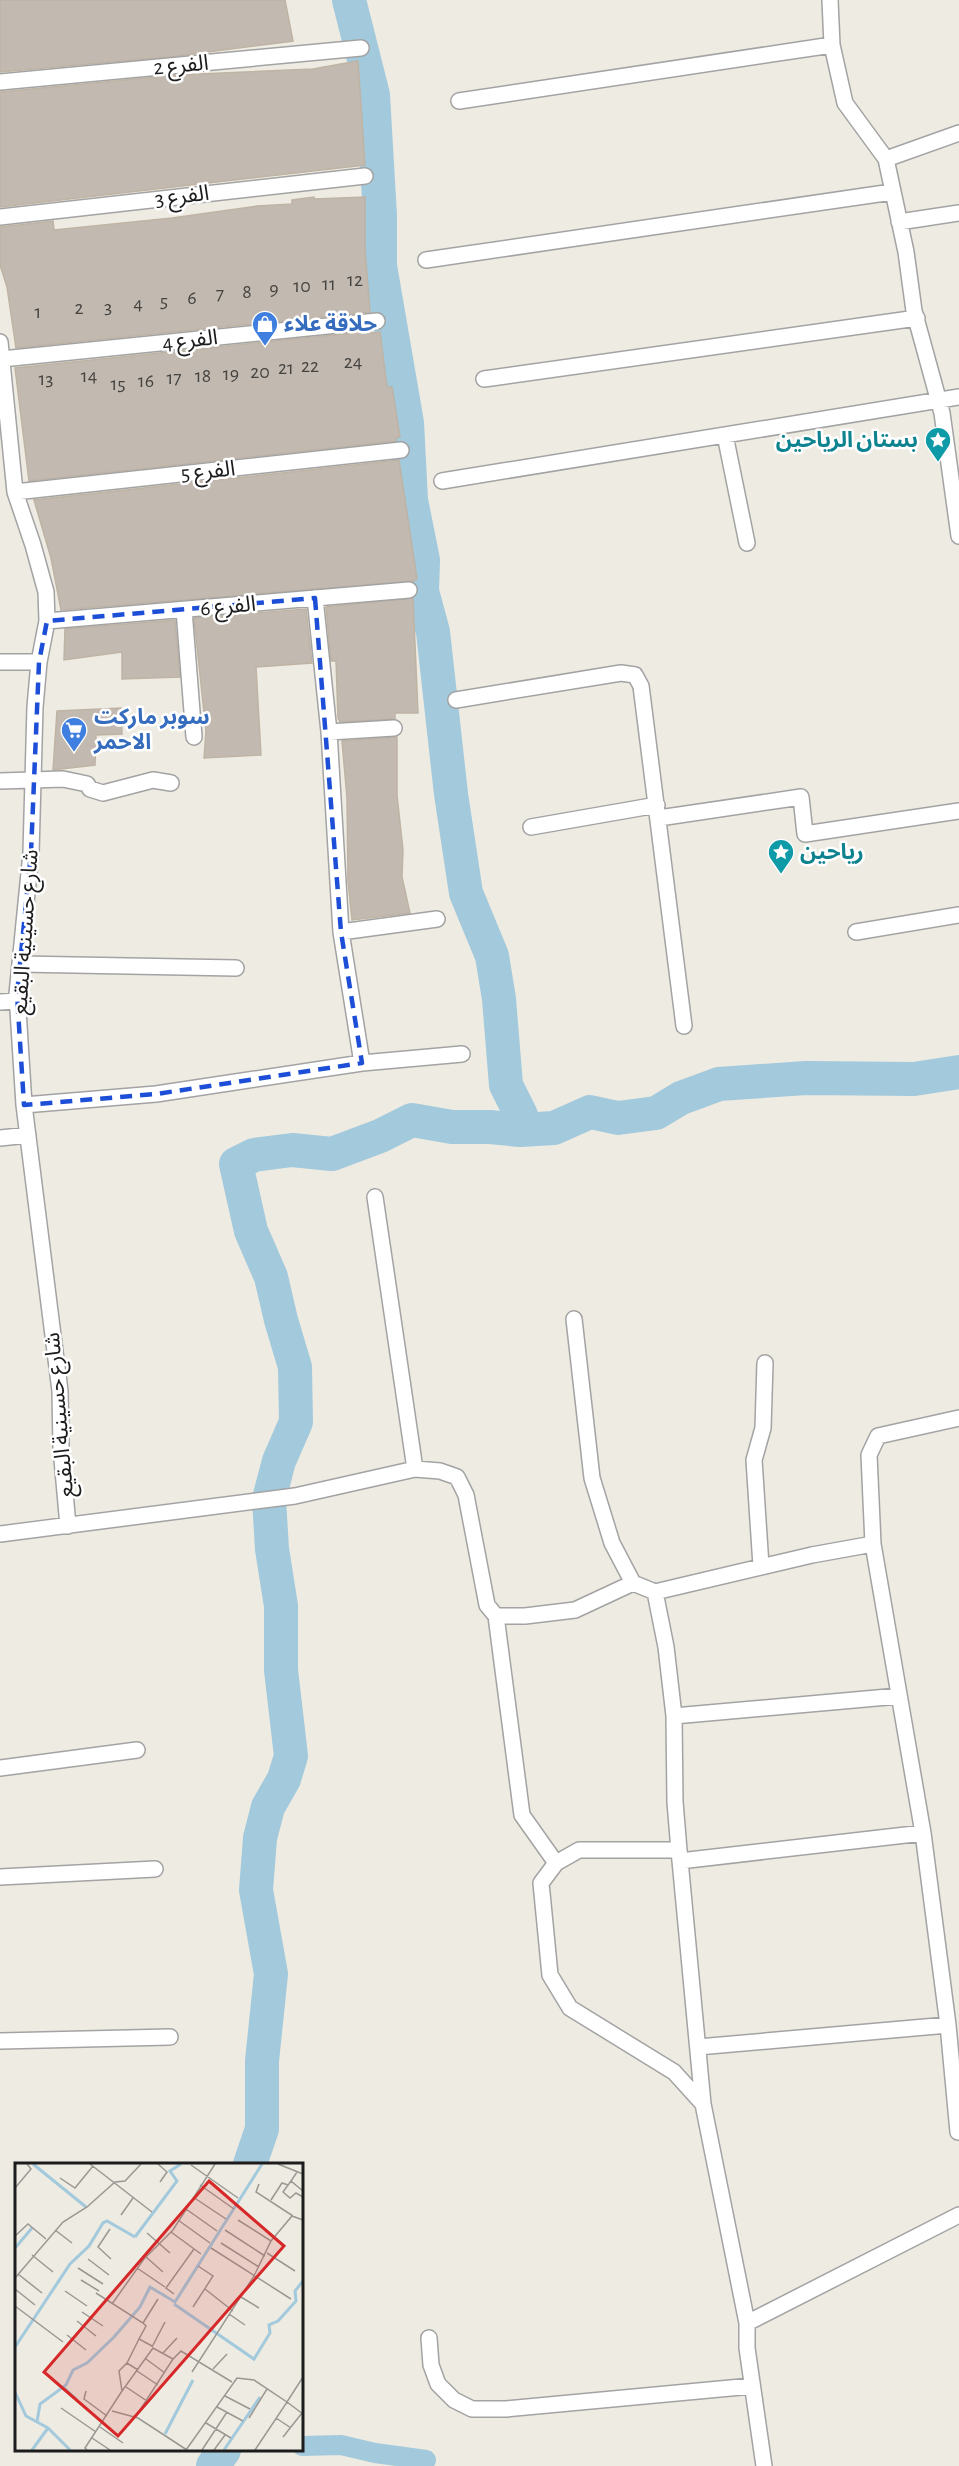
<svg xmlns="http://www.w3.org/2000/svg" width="959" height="2466" font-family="'Alegreya Sans','Noto Sans Arabic',sans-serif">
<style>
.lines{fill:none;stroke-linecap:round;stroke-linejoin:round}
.canal{stroke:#a2c9dc;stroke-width:20}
.river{stroke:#a2c9dc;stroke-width:34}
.building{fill:#c2bab1;stroke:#bfb3a4;stroke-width:1.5}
.minor-casing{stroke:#a3a3a3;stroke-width:18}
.minor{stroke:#fff;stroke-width:15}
.marked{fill:none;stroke:#1d4ed8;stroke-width:4.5;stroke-dasharray:12 8;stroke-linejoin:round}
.labels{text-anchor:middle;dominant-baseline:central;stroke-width:5;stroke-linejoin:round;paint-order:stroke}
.number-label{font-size:20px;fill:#464441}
.street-label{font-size:22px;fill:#1c1c1c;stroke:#fff}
.shop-label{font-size:22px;font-weight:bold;fill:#366cbe;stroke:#fff;text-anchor:start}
.culture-label{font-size:22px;font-weight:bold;fill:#0d838f;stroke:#fff;text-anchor:end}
.inset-river{fill:none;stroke:#a2c9dc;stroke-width:3}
.inset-road{fill:none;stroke:#9a9893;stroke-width:1.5}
.view{fill:#d62828;fill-opacity:0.15;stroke:#d62828;stroke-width:3}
.inset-edge{fill:none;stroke:#1c1c1c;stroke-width:3}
</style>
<rect width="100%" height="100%" fill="#eeebe2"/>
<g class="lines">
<!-- canal -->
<path class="canal" d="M 302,2446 L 341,2445 L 375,2453 L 426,2460"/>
<!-- river -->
<path class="river" d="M 520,1130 L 554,1128 L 590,1112 L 618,1118 L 656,1113 L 681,1098 L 719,1084 L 806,1078 L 914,1079 L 959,1072
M 250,2164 L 262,2129 L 262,2061 L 271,1974 L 256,1890 L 260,1838 L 268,1807 L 284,1779 L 291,1756 L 281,1670 L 281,1606 L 272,1549 L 269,1499 L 279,1461 L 296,1422 L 295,1367 L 281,1320 L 271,1277 L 251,1231 L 236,1164 L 254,1155 L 292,1150 L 332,1154 L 380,1136 L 412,1120 L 452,1127 L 490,1127 L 520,1130 L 521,1115 L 506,1085 L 499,999 L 492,956 L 466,893 L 451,794 L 433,632 L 422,591 L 423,560 L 411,500 L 407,423 L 380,266 L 380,216 L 373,95 L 349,0
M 213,2466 L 224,2450"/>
</g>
<!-- building -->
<path class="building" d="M 0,0 L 285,0 L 293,41 L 177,56 L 0,72 Z
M 358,61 L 365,165 L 0,207 L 0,92 L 178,75 L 313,69 Z
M 314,197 L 314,199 L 365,197 L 365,250 L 370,312 L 16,348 L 7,287 L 0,265 L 0,227 L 53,221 L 54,230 L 172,218 L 257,206 L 292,204 L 292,200 Z
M 372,331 L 372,333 L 380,332 L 387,387 L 392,387 L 400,437 L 396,438 L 396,441 L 29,481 L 15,368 Z
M 399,460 L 417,579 L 413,581 L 61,610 L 51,558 L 34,500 Z
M 413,598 L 418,713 L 395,713 L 395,719 L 340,722 L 338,718 L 336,661 L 331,661 L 326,607 Z
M 306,609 L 312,663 L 256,667 L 261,755 L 204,758 L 206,731 L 194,618 Z
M 175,620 L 180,677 L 122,679 L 122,652 L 64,660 L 65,629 Z
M 121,708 L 122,734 L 96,735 L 95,765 L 53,770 L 57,711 Z
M 397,737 L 397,795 L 403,850 L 402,877 L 410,913 L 352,920 L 348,881 L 347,798 L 342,741 Z"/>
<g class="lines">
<!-- minor casing -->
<g class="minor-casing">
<path id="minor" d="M 830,0 L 832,45 L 845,103 L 886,159 L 906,252 L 914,311 L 942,413 L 959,536
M 0,82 L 361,48
M 459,101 L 832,45
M 886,159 L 959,133
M 0,217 L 365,176
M 899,222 L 959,213
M 426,260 L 892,192
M 0,342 L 15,492 L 33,545 L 46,592 L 47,621 L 39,662 L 35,707 L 31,853 L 17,994 L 24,1105 L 60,1391 L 61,1448 L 68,1526
M 2,359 L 377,321
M 484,379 L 917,318
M 725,435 L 747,543
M 442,481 L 959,397
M 15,492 L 401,450
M 315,598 L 329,732 L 341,932 L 362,1063 L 462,1054
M 184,610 L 194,737
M 47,621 L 409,590
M 0,662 L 39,662
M 456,700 L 621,673 L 635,675 L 641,686 L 684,1026
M 329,732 L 394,728
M 0,781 L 63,779 L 87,784 L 90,789 L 103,793 L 153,780 L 171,783
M 659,818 L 801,797 L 805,834 L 959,811
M 531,827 L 657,805
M 341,932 L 437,919
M 856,932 L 959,915
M 20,964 L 236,968
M 0,1002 L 17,1001
M 24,1105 L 156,1094 L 362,1063
M 0,1138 L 28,1135
M 375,1197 L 415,1469
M 574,1319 L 592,1478 L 612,1543 L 633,1583 L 655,1592
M 0,1534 L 295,1496 L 415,1469 L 440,1471 L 457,1477 L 466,1495 L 487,1605 L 496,1616 L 525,1616 L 575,1610 L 633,1583
M 873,1544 L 923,1833 L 948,2025 L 958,2132
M 761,1566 L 754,1460 L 763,1428 L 765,1363
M 496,1616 L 522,1815 L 556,1863
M 674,1716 L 899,1696
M 0,1768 L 137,1750
M 679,1850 L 579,1850 L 556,1863 L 541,1883 L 550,1975 L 570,2008 L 674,2072 L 703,2104 L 747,2323 L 747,2348 L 764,2466
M 680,1861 L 923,1833
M 0,1877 L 155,1869
M 0,2041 L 170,2037
M 698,2047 L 948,2025
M 703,2104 L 679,1850 L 675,1802 L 674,1716 L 666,1647 L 655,1592 L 812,1555 L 873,1544 L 869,1455 L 878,1436 L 959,1418
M 747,2323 L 959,2215
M 429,2338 L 431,2365 L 438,2384 L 454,2400 L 472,2409 L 506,2409 L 752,2386"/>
</g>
<!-- minor -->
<use href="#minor" class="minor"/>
</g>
<!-- marked area -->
<path class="marked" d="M 315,598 L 341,932 L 362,1063 L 156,1094 L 24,1105 L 17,994 L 31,853 L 39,662 L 47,621 Z"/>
<!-- icons -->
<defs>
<g id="shop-pin" transform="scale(1.35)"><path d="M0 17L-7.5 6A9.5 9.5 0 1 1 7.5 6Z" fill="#3f7fe0" stroke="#fff"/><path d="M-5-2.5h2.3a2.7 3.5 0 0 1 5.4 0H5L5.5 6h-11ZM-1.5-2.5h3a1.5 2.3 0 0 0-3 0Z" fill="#fff"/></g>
<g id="sight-pin" transform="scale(1.35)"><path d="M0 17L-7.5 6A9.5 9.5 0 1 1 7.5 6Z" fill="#0f9aa8" stroke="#fff"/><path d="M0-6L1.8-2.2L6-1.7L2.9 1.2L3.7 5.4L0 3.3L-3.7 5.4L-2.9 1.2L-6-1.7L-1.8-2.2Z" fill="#fff"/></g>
<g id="supermarket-pin" transform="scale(1.35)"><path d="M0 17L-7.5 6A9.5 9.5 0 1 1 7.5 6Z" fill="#3f7fe0" stroke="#fff"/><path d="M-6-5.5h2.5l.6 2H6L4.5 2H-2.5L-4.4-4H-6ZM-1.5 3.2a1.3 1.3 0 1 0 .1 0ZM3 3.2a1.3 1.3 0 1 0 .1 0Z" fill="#fff"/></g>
</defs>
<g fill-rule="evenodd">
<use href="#shop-pin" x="265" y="324"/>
<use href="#sight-pin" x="938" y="440"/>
<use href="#supermarket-pin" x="74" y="730"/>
<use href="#sight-pin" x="781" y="852"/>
</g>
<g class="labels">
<!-- number labels -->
<g class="number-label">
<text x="355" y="280">12</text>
<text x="329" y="284">11</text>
<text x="302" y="286">10</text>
<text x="274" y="289">9</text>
<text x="247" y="292">8</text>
<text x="220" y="294">7</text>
<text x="192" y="298">6</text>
<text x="164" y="301">5</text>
<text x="138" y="304">4</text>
<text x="108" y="307">3</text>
<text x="79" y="308">2</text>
<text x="38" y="312">1</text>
<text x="353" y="362">24</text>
<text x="310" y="366">22</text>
<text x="286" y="368">21</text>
<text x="260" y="372">20</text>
<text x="231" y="374">19</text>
<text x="89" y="376">14</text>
<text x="203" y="376">18</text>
<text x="174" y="378">17</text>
<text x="46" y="379">13</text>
<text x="146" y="381">16</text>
<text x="118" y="384">15</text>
</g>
<!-- street labels -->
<g class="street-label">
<text transform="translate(181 65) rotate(-5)">الفرع 2</text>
<text transform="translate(182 196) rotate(-7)">الفرع 3</text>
<text transform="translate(190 340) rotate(-6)">الفرع 4</text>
<text transform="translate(208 471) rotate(-6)">الفرع 5</text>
<text transform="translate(228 606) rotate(-5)">الفرع 6</text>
<text transform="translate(25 932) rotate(-86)">شارع حسينية البقيع</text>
<text transform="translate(59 1415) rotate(-95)">شارع حسينية البقيع</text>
</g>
<!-- shop labels -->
<g class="shop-label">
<text x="284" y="324">حلاقة علاء</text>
<text x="94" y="717">سوبر ماركت<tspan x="94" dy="25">الاحمر</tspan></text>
</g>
<!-- culture labels -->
<g class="culture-label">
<text x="918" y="440">بستان الرياحين</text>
<text x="800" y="852" text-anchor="start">رياحين</text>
</g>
</g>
<!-- overview -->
<g transform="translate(15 2163)">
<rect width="288" height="288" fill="#eeebe2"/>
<path class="inset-river" d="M 18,1 L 71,44M 120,74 L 162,18 L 155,8 L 166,1M 0,85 L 17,65M 159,141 L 239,196 L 255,170 L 254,162 L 263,158 L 281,138 L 280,128 L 288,118M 0,184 L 55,101 L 74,83 L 88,60 L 92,58 L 120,74M 47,223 L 62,237M 0,229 L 11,253 L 33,265 L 55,287M 22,259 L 25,241 L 51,222 L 58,207 L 72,200 L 99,174 L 125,144 L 135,124 L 160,139 L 247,1M 150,271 L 178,217M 17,287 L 33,265M 209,287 L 245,234"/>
<path class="inset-road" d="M 75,1 L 137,49M 143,1 L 152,9 L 145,19M 263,1 L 288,11M 176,2 L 223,35M 282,9 L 276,18 L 288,28M 45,15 L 60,25 L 78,3M 276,18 L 268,29 L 275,35 L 281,30 L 288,34M 244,21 L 241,29 L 278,53M 185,22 L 219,46M 0,25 L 16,6 L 12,1M 178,34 L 211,56M 256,37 L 267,20 L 273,22M 171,46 L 202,68M 106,52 L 118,35M 163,57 L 195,80M 223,57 L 256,78M 95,66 L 83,84 L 96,96M 40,67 L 57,80M 210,67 L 250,93M 156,69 L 186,91M 132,70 L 155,90M 0,73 L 13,61 L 31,76M 206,80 L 244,104M 196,85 L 276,136M 252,90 L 280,108M 17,92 L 38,109M 131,94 L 148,109M 73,96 L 94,112M 63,105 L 88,121M 122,105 L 150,124M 3,111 L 27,130M 0,115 L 48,59 L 72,44 L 100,19 L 110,18 L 126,1M 66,117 L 84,128M 0,126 L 20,142M 190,126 L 218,148M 50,128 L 72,143M 81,130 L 128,160 L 131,163 L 124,176 L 137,183M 159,131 L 151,125 L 179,86M 226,134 L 244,145M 97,141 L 129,96 L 158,67 L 200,1M 0,143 L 48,179M 178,144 L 198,113 L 183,103M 67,149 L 88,163M 214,151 L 230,162M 62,158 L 81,173M 128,160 L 143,136M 52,172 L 71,187M 137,184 L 150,159M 148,190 L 162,175M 131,196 L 150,210M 112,200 L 124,176M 198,206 L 212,191M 122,208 L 143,222M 177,209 L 239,113 L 256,78 L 277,53 L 288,57M 111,224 L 132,238M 71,228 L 69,236 L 92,253M 107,228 L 138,185 L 158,196 L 166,188 L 217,219M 210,233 L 235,246M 202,244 L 228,258M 46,245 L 81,269M 125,247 L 158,196M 97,248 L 123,255 L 172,287M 234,255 L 252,226M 261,255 L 276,265M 191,260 L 216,275M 85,264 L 108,280M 268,274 L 287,250M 77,275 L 95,287M 72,287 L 70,285 L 107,228 L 104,208 L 112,200 L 123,207M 171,287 L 222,215 L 239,217 L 272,239 L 288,214M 187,287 L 212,249M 199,287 L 210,272M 240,287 L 272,239 L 288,251"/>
<path class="view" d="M 194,18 L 269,83 L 103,273 L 29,209 Z"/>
<rect width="288" height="288" class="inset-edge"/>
</g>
</svg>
